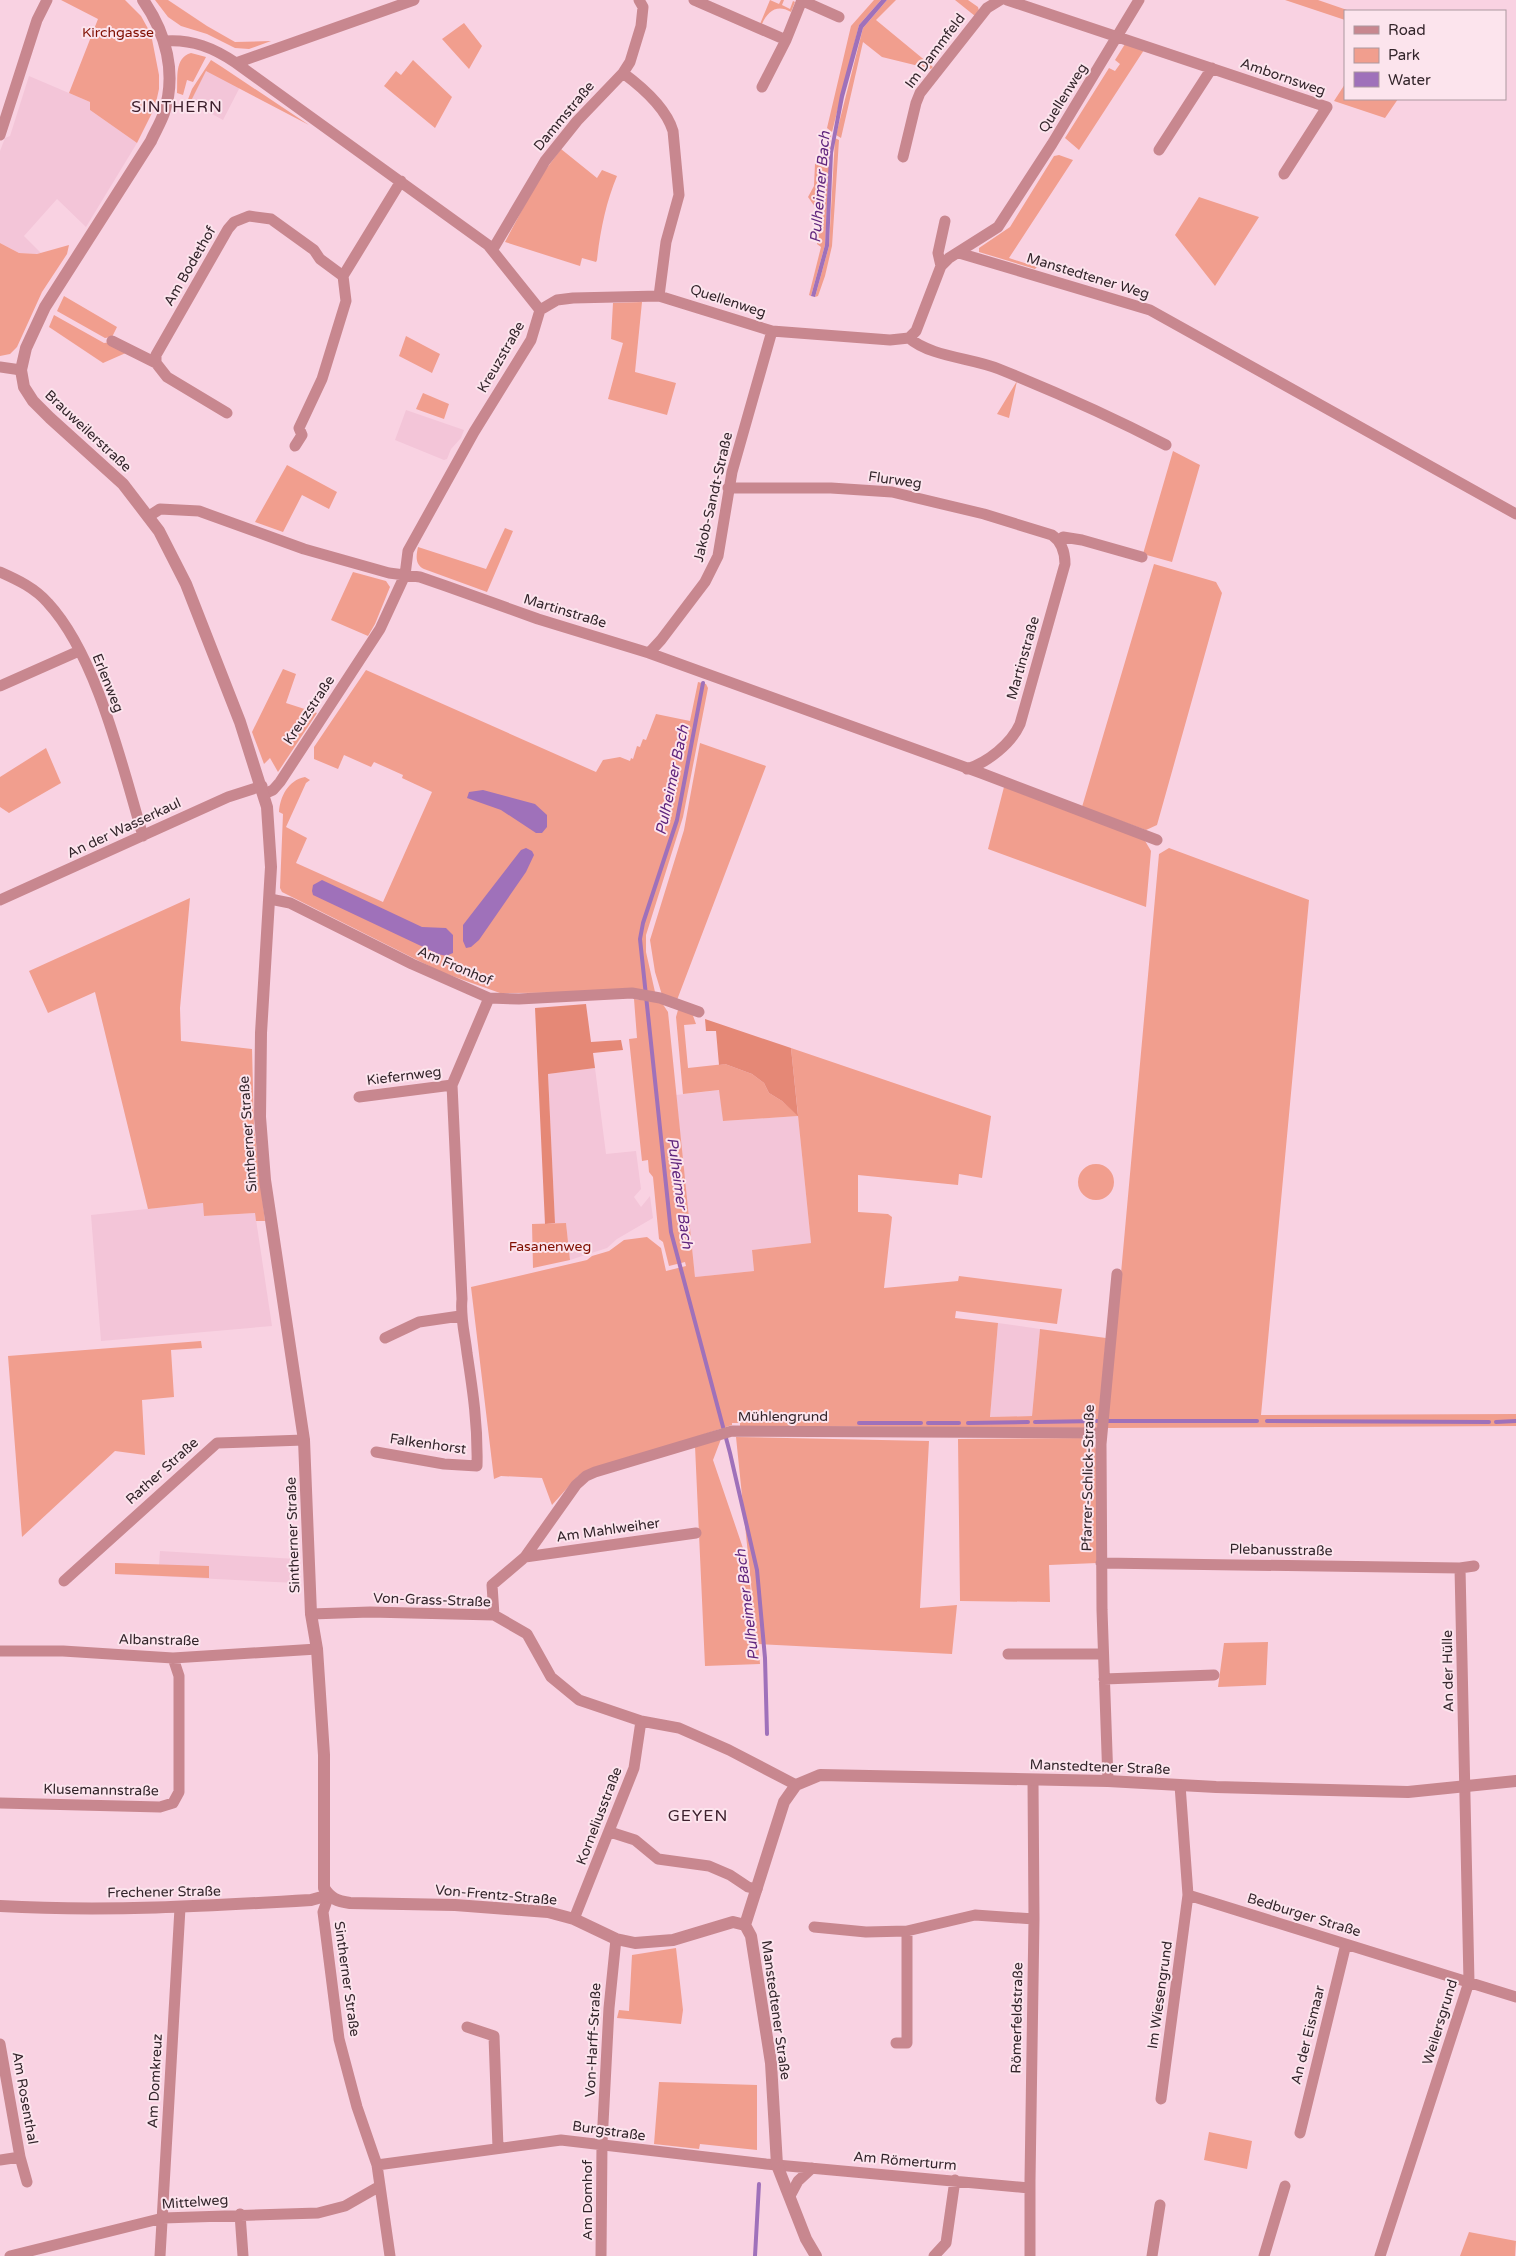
<svg xmlns="http://www.w3.org/2000/svg" width="1516" height="2256" font-family="'Varela Round',sans-serif">
<style>
.built{fill:#f3c5d8}
.green{fill:#f19e8e}
.forest{fill:#e58876}
.water{fill:#9f71ba}
.lines{fill:none;stroke-linecap:round;stroke-linejoin:round}
.stream{stroke:#9f71ba;stroke-width:4}
.minor{stroke:#c8878f;stroke-width:11}
.tertiary{stroke:#c8878f;stroke-width:12}
.labels{text-anchor:middle;dominant-baseline:central;stroke-width:4;stroke-linejoin:round;paint-order:stroke}
.park-label{font-size:14px;fill:#800f00;stroke:#fce4ed}
.street-label{font-size:14px;fill:#33252b;stroke:#fce4ed}
.water-label{font-size:15px;font-style:italic;fill:#60257d;stroke:#fce4ed}
.quarter-label{font-size:16px;letter-spacing:1px;fill:#3d202d;stroke:#fce4ed}
</style>
<rect width="100%" height="100%" fill="#f9d2e2"/>
<!-- built -->
<path class="built" d="M 206,70 L 240,87 L 223,120 L 190,102 Z
M 29,76 L 90,102 L 90,110 L 137,143 L 86,227 L 57,199 L 24,236 L 41,253 L 37,254 L 19,253 L 0,243 L 0,151 L 5,138 L 10,136 Z
M 406,410 L 464,430 L 461,438 L 451,449 L 447,459 L 444,460 L 395,440 Z
M 595,1068 L 606,1154 L 636,1151 L 641,1189 L 634,1197 L 641,1207 L 650,1196 L 653,1218 L 617,1239 L 607,1248 L 570,1260 L 566,1223 L 555,1223 L 548,1074 Z
M 720,1090 L 723,1121 L 798,1116 L 811,1243 L 752,1250 L 754,1271 L 695,1277 L 676,1095 Z
M 203,1203 L 205,1216 L 255,1213 L 272,1326 L 101,1341 L 91,1215 Z
M 998,1323 L 1040,1329 L 1032,1416 L 990,1417 Z
M 160,1551 L 296,1559 L 296,1583 L 115,1574 L 115,1563 L 159,1565 Z"/>
<!-- green -->
<path class="green" d="M 61,0 L 125,0 L 141,16 L 151,34 L 159,75 L 159,89 L 155,107 L 137,143 L 90,110 L 90,102 L 69,93 L 98,19 Z
M 155,0 L 168,0 L 207,26 L 235,42 L 271,41 L 249,49 L 235,48 L 207,34 L 181,26 L 168,17 Z
M 770,0 L 779,4 L 781,0 L 784,0 L 782,5 L 790,9 L 793,1 L 795,2 L 791,12 C 777,4 768,11 762,24 L 760,24 Z
M 874,0 L 881,0 L 859,25 L 832,132 L 827,128 L 851,26 Z
M 887,0 L 896,0 L 876,20 L 933,67 L 931,69 L 882,57 L 863,42 L 841,138 L 836,135 L 863,28 Z
M 955,0 L 968,0 L 978,7 L 979,11 L 975,16 Z
M 1285,0 L 1318,0 L 1350,11 L 1345,11 L 1345,20 Z
M 464,23 L 482,46 L 469,69 L 442,39 Z
M 1125,44 L 1144,50 L 1079,150 L 1065,138 L 1109,68 L 1115,71 L 1120,64 L 1115,60 Z
M 191,53 L 206,57 L 193,82 L 187,80 L 183,95 L 177,93 C 178,78 174,58 191,53 Z
M 211,60 L 222,67 L 309,125 L 206,71 L 190,103 L 187,102 L 192,89 Z
M 413,60 L 452,97 L 435,128 L 384,86 L 396,71 L 401,75 Z
M 1345,84 L 1345,99 L 1398,99 L 1385,118 L 1334,101 Z
M 829,133 L 831,134 L 825,245 L 811,296 L 809,295 L 821,247 L 817,244 L 820,214 L 808,197 L 814,186 L 815,164 L 827,144 Z
M 835,138 L 839,140 L 832,246 L 825,276 L 818,296 L 815,297 L 829,246 Z
M 561,149 L 597,178 L 602,170 L 617,176 C 606,202 600,232 597,260 L 596,262 L 582,258 L 580,266 L 505,242 L 538,180 Z
M 1059,155 L 1073,160 L 1009,258 L 1037,267 L 1035,269 L 979,252 L 979,248 L 1010,227 L 1054,156 Z
M 1199,197 L 1259,217 L 1215,286 L 1175,235 Z
M 0,243 L 19,253 L 37,254 L 69,245 L 67,254 L 42,292 L 17,347 L 10,354 L 0,356 Z
M 64,296 L 117,327 L 112,337 L 105,338 L 57,311 Z
M 642,302 L 635,372 L 676,383 L 667,415 L 608,399 L 623,343 L 611,339 L 613,303 Z
M 54,315 L 104,343 L 112,342 L 128,352 L 103,363 L 49,327 Z
M 406,336 L 440,354 L 432,373 L 399,356 Z
M 1017,381 L 1009,418 L 997,414 Z
M 423,393 L 449,404 L 444,419 L 416,409 Z
M 1173,451 L 1200,465 L 1172,562 L 1143,554 Z
M 287,465 L 337,492 L 329,509 L 302,495 L 283,532 L 255,522 Z
M 505,528 L 513,531 L 487,592 L 424,569 C 415,565 416,556 418,547 L 486,569 Z
M 1154,564 L 1216,582 L 1222,593 L 1157,825 L 1146,830 L 1082,807 Z
M 353,572 L 386,581 L 390,587 L 375,624 L 368,636 L 331,620 Z
M 283,669 L 296,674 L 286,703 L 317,713 L 278,772 L 270,758 L 264,764 L 252,732 Z
M 366,670 L 596,772 L 603,760 L 620,757 L 630,761 L 631,758 L 633,759 L 637,746 L 640,747 L 643,739 L 646,740 L 656,714 L 690,721 L 698,682 L 706,684 L 708,688 L 683,817 L 646,935 L 646,952 L 655,992 L 500,993 L 441,972 L 282,892 L 280,888 L 283,814 L 279,812 C 280,797 288,780 305,777 L 310,780 L 306,783 L 286,827 L 307,838 L 296,863 L 383,902 L 432,792 L 402,778 L 403,775 L 374,762 L 371,767 L 344,755 L 338,769 L 314,759 L 314,747 Z
M 700,743 L 766,766 L 677,1000 L 662,995 L 655,972 L 650,940 L 684,830 Z
M 46,748 L 61,783 L 9,813 L 0,807 L 0,777 Z
M 1004,787 L 1144,839 L 1151,851 L 1146,907 L 988,849 Z
M 1169,848 L 1309,900 L 1261,1415 L 1516,1414 L 1516,1426 L 1107,1428 L 1159,854 Z
M 190,898 L 180,1008 L 181,1041 L 252,1049 L 254,1127 L 265,1221 L 256,1221 L 255,1213 L 204,1216 L 203,1203 L 148,1209 L 95,992 L 48,1013 L 29,971 Z
M 634,999 L 662,1003 L 668,1012 L 695,1277 L 754,1271 L 752,1250 L 811,1243 L 798,1116 L 723,1121 L 719,1090 L 683,1094 L 676,1017 L 678,1010 L 692,1013 L 696,1024 L 684,1025 L 688,1068 L 725,1064 L 752,1074 L 764,1083 L 769,1093 L 782,1101 L 798,1115 L 791,1048 L 991,1116 L 982,1178 L 959,1174 L 958,1185 L 858,1175 L 858,1212 L 888,1214 L 892,1217 L 884,1288 L 958,1281 L 959,1276 L 1062,1289 L 1057,1324 L 956,1311 L 955,1318 L 998,1323 L 990,1417 L 1032,1416 L 1040,1329 L 1106,1338 L 1098,1428 L 740,1426 L 740,1423 L 732,1423 L 732,1425 L 578,1476 L 552,1505 L 542,1478 L 501,1476 L 494,1479 L 471,1287 L 587,1260 L 592,1256 L 609,1251 L 624,1240 L 647,1237 L 661,1248 L 666,1271 L 686,1266 L 685,1262 L 669,1266 L 663,1242 L 659,1239 L 653,1177 L 649,1172 L 648,1160 L 642,1161 L 629,1039 L 637,1038 Z
M1078 1182a18 18 0 1 1 36 0a18 18 0 1 1-36 0Z
M 566,1223 L 570,1260 L 533,1268 L 532,1224 Z
M 201,1341 L 202,1348 L 171,1350 L 174,1397 L 142,1400 L 145,1455 L 115,1451 L 22,1537 L 8,1356 Z
M 736,1437 L 929,1441 L 920,1608 L 957,1605 L 952,1654 L 758,1644 L 760,1664 L 705,1666 L 695,1446 L 721,1439 L 713,1460 L 746,1557 L 754,1613 Z
M 1090,1438 L 1096,1449 L 1097,1563 L 1049,1565 L 1050,1602 L 960,1601 L 958,1439 Z
M 115,1563 L 209,1566 L 209,1578 L 115,1574 Z
M 1268,1642 L 1266,1685 L 1218,1687 L 1224,1643 Z
M 676,1948 L 683,2010 L 681,2024 L 617,2018 L 619,2010 L 629,2011 L 632,1955 Z
M 659,2082 L 757,2085 L 757,2150 L 700,2144 L 699,2149 L 654,2144 Z
M 1209,2132 L 1252,2141 L 1247,2169 L 1204,2160 Z
M 1469,2232 L 1516,2241 L 1515,2256 L 1460,2256 Z"/>
<!-- forest -->
<path class="forest" d="M 586,1004 L 591,1042 L 621,1040 L 623,1050 L 593,1053 L 595,1068 L 548,1074 L 555,1223 L 545,1224 L 535,1008 Z
M 705,1019 L 791,1048 L 798,1116 L 782,1101 L 769,1093 L 764,1083 L 752,1074 L 725,1064 L 719,1065 L 716,1031 L 706,1031 Z"/>
<!-- water -->
<path class="water" d="M 881,0 L 887,0 L 863,28 L 844,97 L 833,153 L 829,246 L 815,297 L 811,296 L 825,245 L 829,155 L 840,95 L 859,25 Z
M 483,790 L 535,804 L 547,815 L 547,827 L 542,833 L 536,833 L 501,810 L 467,798 L 469,792 Z
M 526,848 L 532,851 L 534,855 L 526,872 L 479,940 L 471,947 L 466,948 L 463,941 L 463,925 L 521,850 Z
M 322,880 L 422,927 L 446,928 L 453,935 L 453,953 L 446,956 L 438,954 L 313,895 L 312,891 L 313,885 Z"/>
<g class="lines">
<!-- stream -->
<path class="stream" d="M 703,683 L 677,820 L 643,923 L 640,939 L 671,1232 L 730,1453 L 757,1570 L 765,1658 L 767,1734
M 1107,1421 L 1257,1421
M 1267,1421 L 1489,1422
M 1035,1422 L 1098,1421
M 1496,1422 L 1516,1421
M 859,1423 L 921,1423
M 928,1423 L 959,1423
M 968,1423 L 1028,1422
M 755,2256 L 759,2184"/>
<!-- minor -->
<path class="minor" d="M 694,0 L 786,40 L 762,87
M 1007,0 L 1327,107 L 1284,174
M 803,1 L 839,17
M 786,40 L 802,0
M 165,41 C 192,39 214,48 236,63 L 488,245 L 540,310
M 236,63 L 414,0
M 623,73 C 642,87 666,108 673,131 L 679,195 L 666,242 L 659,296
M 0,135 L 37,20 L 47,0
M 1159,150 L 1212,68
M 903,157 L 916,103 L 920,93 L 987,8 L 1000,0
M 493,249 L 545,161 L 577,121 L 623,73 L 630,62 L 641,26 L 643,7 L 639,0
M 959,253 L 1150,310 L 1516,514
M 941,266 L 938,253 L 945,221
M 540,310 L 557,300 L 573,298 L 659,296 L 772,331 L 890,340 L 909,338 L 916,331 L 941,266 L 949,258 L 998,227 L 1052,144 L 1139,0
M 909,338 C 931,357 973,358 999,369 C 1056,392 1112,417 1166,445
M 112,341 L 156,363 L 167,377 L 227,413
M 156,363 L 156,355 L 228,229 L 234,222 L 249,216 L 271,219 L 314,250 L 320,259 L 343,276
M 0,367 L 21,370
M 295,446 L 302,435 L 299,428 L 322,379 L 346,301 L 343,276 L 401,181
M 728,488 L 831,488 L 892,492 L 984,514 L 1052,535 C 1062,542 1065,552 1065,564 L 1020,724 C 1011,744 988,762 967,769
M 149,516 L 160,509 L 199,511 L 304,549 L 389,573 L 420,577 L 446,586 L 538,619 L 649,653 L 981,773 L 1157,840
M 1059,541 L 1063,537 L 1082,540 L 1142,557
M 0,572 C 18,580 35,588 48,603 C 97,656 122,766 143,836
M 649,653 L 661,640 L 705,582 L 718,556 L 732,472 L 772,331
M 0,686 L 79,651
M 264,794 L 273,790 L 280,782 L 380,629 L 405,575 L 408,551 L 474,432 L 531,340 L 540,310
M 270,899 L 290,903 L 412,964 L 489,998 L 519,999 L 632,993 L 660,998 L 699,1012
M 0,900 L 228,797 L 262,786
M 359,1097 L 452,1085
M 385,1338 L 419,1322 L 460,1316
M 376,1452 L 444,1464 L 477,1466 C 478,1426 473,1392 467,1353 C 465,1334 460,1318 462,1299 L 452,1085 L 489,998
M 525,1557 L 696,1533
M 1101,1563 L 1460,1568 L 1474,1566
M 64,1581 L 217,1443 L 304,1440
M 311,1614 L 370,1612 L 494,1615 L 527,1634 L 551,1677 L 579,1700 L 641,1721 L 679,1728 L 729,1750 L 796,1785
M 494,1615 L 492,1585 L 525,1557 L 576,1485 L 586,1476 L 595,1472 L 732,1431 L 1101,1433
M 0,1651 L 63,1651 L 173,1658 L 317,1649
M 1008,1654 L 1103,1654
M 1104,1679 L 1214,1675
M 1108,1781 L 1102,1610 L 1101,1444 L 1117,1274
M 0,1803 L 160,1807 L 173,1803 L 179,1792 L 179,1676 L 173,1658
M 610,1832 L 635,1840 L 658,1859 L 709,1866 L 730,1875 L 748,1887 L 757,1889
M 329,1895 L 323,1912 L 339,2039 L 357,2107 L 377,2165 L 390,2256
M 1188,1895 L 1516,1997
M 574,1919 L 634,1768 L 641,1721
M 814,1927 L 866,1932 L 907,1931 L 975,1915 L 1034,1919
M 467,2027 L 494,2036 L 498,2148
M 896,2043 L 907,2043 L 907,1931
M 0,2044 L 20,2157 L 27,2182
M 1161,2099 L 1188,1895 L 1180,1785
M 1300,2133 L 1346,1944
M 0,2160 L 20,2157
M 377,2165 L 561,2140 L 766,2164 L 1029,2188
M 790,2196 L 798,2181 L 812,2168
M 240,2214 L 243,2256
M 10,2256 L 163,2218 L 318,2213 L 345,2206 L 380,2186
M 160,2256 L 180,1908
M 601,2256 L 602,2143 L 609,2008 L 616,1939
M 934,2256 L 946,2243 L 955,2180
M 1030,2256 L 1030,2180 L 1034,1919 L 1033,1781
M 1152,2256 L 1160,2205
M 1264,2256 L 1285,2186
M 1380,2256 L 1469,1982 L 1460,1568"/>
<!-- tertiary -->
<path class="tertiary" d="M 143,0 C 166,33 177,73 164,113 C 161,122 155,132 151,141 L 45,307 L 26,348 L 21,370 L 24,387 L 33,401 L 50,418 L 123,484 L 159,531 L 186,584 L 240,722 L 267,807 L 271,867 L 261,1033 L 260,1117 L 265,1180 L 304,1440 L 311,1614 L 317,1649 L 324,1755 L 324,1888 C 331,1899 337,1901 350,1903 L 455,1905 L 548,1912 L 574,1919 L 616,1939 L 635,1943 L 673,1940 L 733,1922 L 745,1925
M 0,1906 C 104,1912 208,1906 311,1900 L 329,1895
M 745,1925 L 784,1802 L 796,1785 L 820,1775 L 1108,1781 L 1216,1787 L 1408,1792 L 1516,1781
M 745,1925 L 751,1936 L 771,2063 L 777,2165 L 806,2239 L 816,2256"/>
</g>
<g class="labels">
<!-- park labels -->
<g class="park-label">
<text x="118" y="32">Kirchgasse</text>
<text x="550" y="1246">Fasanenweg</text>
</g>
<!-- street labels -->
<g class="street-label">
<text transform="translate(935 51) rotate(-53)">Im Dammfeld</text>
<text transform="translate(1283 77) rotate(19)">Ambornsweg</text>
<text transform="translate(1063 98) rotate(-58)">Quellenweg</text>
<text transform="translate(564 116) rotate(-50)">Dammstraße</text>
<text transform="translate(190 266) rotate(-60)">Am Bodethof</text>
<text transform="translate(1088 276) rotate(17)">Manstedtener Weg</text>
<text transform="translate(728 301) rotate(18)">Quellenweg</text>
<text transform="translate(501 357) rotate(-60)">Kreuzstraße</text>
<text transform="translate(88 431) rotate(43)">Brauweilerstraße</text>
<text transform="translate(895 480) rotate(8)">Flurweg</text>
<text transform="translate(713 497) rotate(-77)">Jakob-Sandt-Straße</text>
<text transform="translate(565 611) rotate(17)">Martinstraße</text>
<text transform="translate(1023 658) rotate(-74)">Martinstraße</text>
<text transform="translate(108 683) rotate(68)">Erlenweg</text>
<text transform="translate(309 710) rotate(-56)">Kreuzstraße</text>
<text transform="translate(124 828) rotate(-25)">An der Wasserkaul</text>
<text transform="translate(455 966) rotate(23)">Am Fronhof</text>
<text transform="translate(404 1076) rotate(-7)">Kiefernweg</text>
<text transform="translate(248 1134) rotate(-94)">Sintherner Straße</text>
<text x="783" y="1416">Mühlengrund</text>
<text transform="translate(428 1444) rotate(8)">Falkenhorst</text>
<text transform="translate(162 1471) rotate(-42)">Rather Straße</text>
<text transform="translate(1088 1478) rotate(-89)">Pfarrer-Schlick-Straße</text>
<text transform="translate(608 1530) rotate(-8)">Am Mahlweiher</text>
<text transform="translate(293 1535) rotate(-92)">Sintherner Straße</text>
<text transform="translate(1281 1550) rotate(1)">Plebanusstraße</text>
<text transform="translate(432 1600) rotate(2)">Von-Grass-Straße</text>
<text transform="translate(159 1640) rotate(1)">Albanstraße</text>
<text transform="translate(1448 1671) rotate(-91)">An der Hülle</text>
<text transform="translate(1100 1767) rotate(2)">Manstedtener Straße</text>
<text transform="translate(101 1790) rotate(1)">Klusemannstraße</text>
<text transform="translate(599 1816) rotate(-69)">Korneliusstraße</text>
<text transform="translate(164 1892) rotate(-1)">Frechener Straße</text>
<text transform="translate(496 1895) rotate(5)">Von-Frentz-Straße</text>
<text transform="translate(1304 1915) rotate(17)">Bedburger Straße</text>
<text transform="translate(347 1979) rotate(82)">Sintherner Straße</text>
<text transform="translate(1160 1995) rotate(-82)">Im Wiesengrund</text>
<text transform="translate(776 2010) rotate(82)">Manstedtener Straße</text>
<text transform="translate(1017 2018) rotate(-89)">Römerfeldstraße</text>
<text transform="translate(1440 2022) rotate(-73)">Weilersgrund</text>
<text transform="translate(1308 2035) rotate(-76)">An der Eismaar</text>
<text transform="translate(593 2040) rotate(-87)">Von-Harff-Straße</text>
<text transform="translate(155 2081) rotate(-87)">Am Domkreuz</text>
<text transform="translate(25 2098) rotate(80)">Am Rosenthal</text>
<text transform="translate(609 2131) rotate(8)">Burgstraße</text>
<text transform="translate(905 2161) rotate(5)">Am Römerturm</text>
<text transform="translate(587 2200) rotate(-90)">Am Domhof</text>
<text transform="translate(195 2202) rotate(-4)">Mittelweg</text>
</g>
<!-- water labels -->
<g class="water-label">
<text transform="translate(820 187) rotate(-85)">Pulheimer Bach</text>
<text transform="translate(672 780) rotate(-78)">Pulheimer Bach</text>
<text transform="translate(680 1193) rotate(82)">Pulheimer Bach</text>
<text transform="translate(747 1605) rotate(-97)">Pulheimer Bach</text>
</g>
<!-- quarter labels -->
<g class="quarter-label">
<text x="177" y="107">SINTHERN</text>
<text x="698" y="1816">GEYEN</text>
</g>
</g>
<!-- legend -->
<rect x="1344" y="10" width="162" height="90" fill="#fce4ed" stroke="#ac989f"/>
<rect x="1354" y="26" width="25" height="8" fill="#c8878f" stroke="#ac989f"/>
<text x="1388" y="35" font-size="15" fill="#33252b">Road</text>
<rect x="1354" y="48" width="25" height="15" fill="#f19e8e" stroke="#ac989f"/>
<text x="1388" y="60" font-size="15" fill="#33252b">Park</text>
<rect x="1354" y="72" width="25" height="15" fill="#9f71ba" stroke="#ac989f"/>
<text x="1388" y="85" font-size="15" fill="#33252b">Water</text>
</svg>
